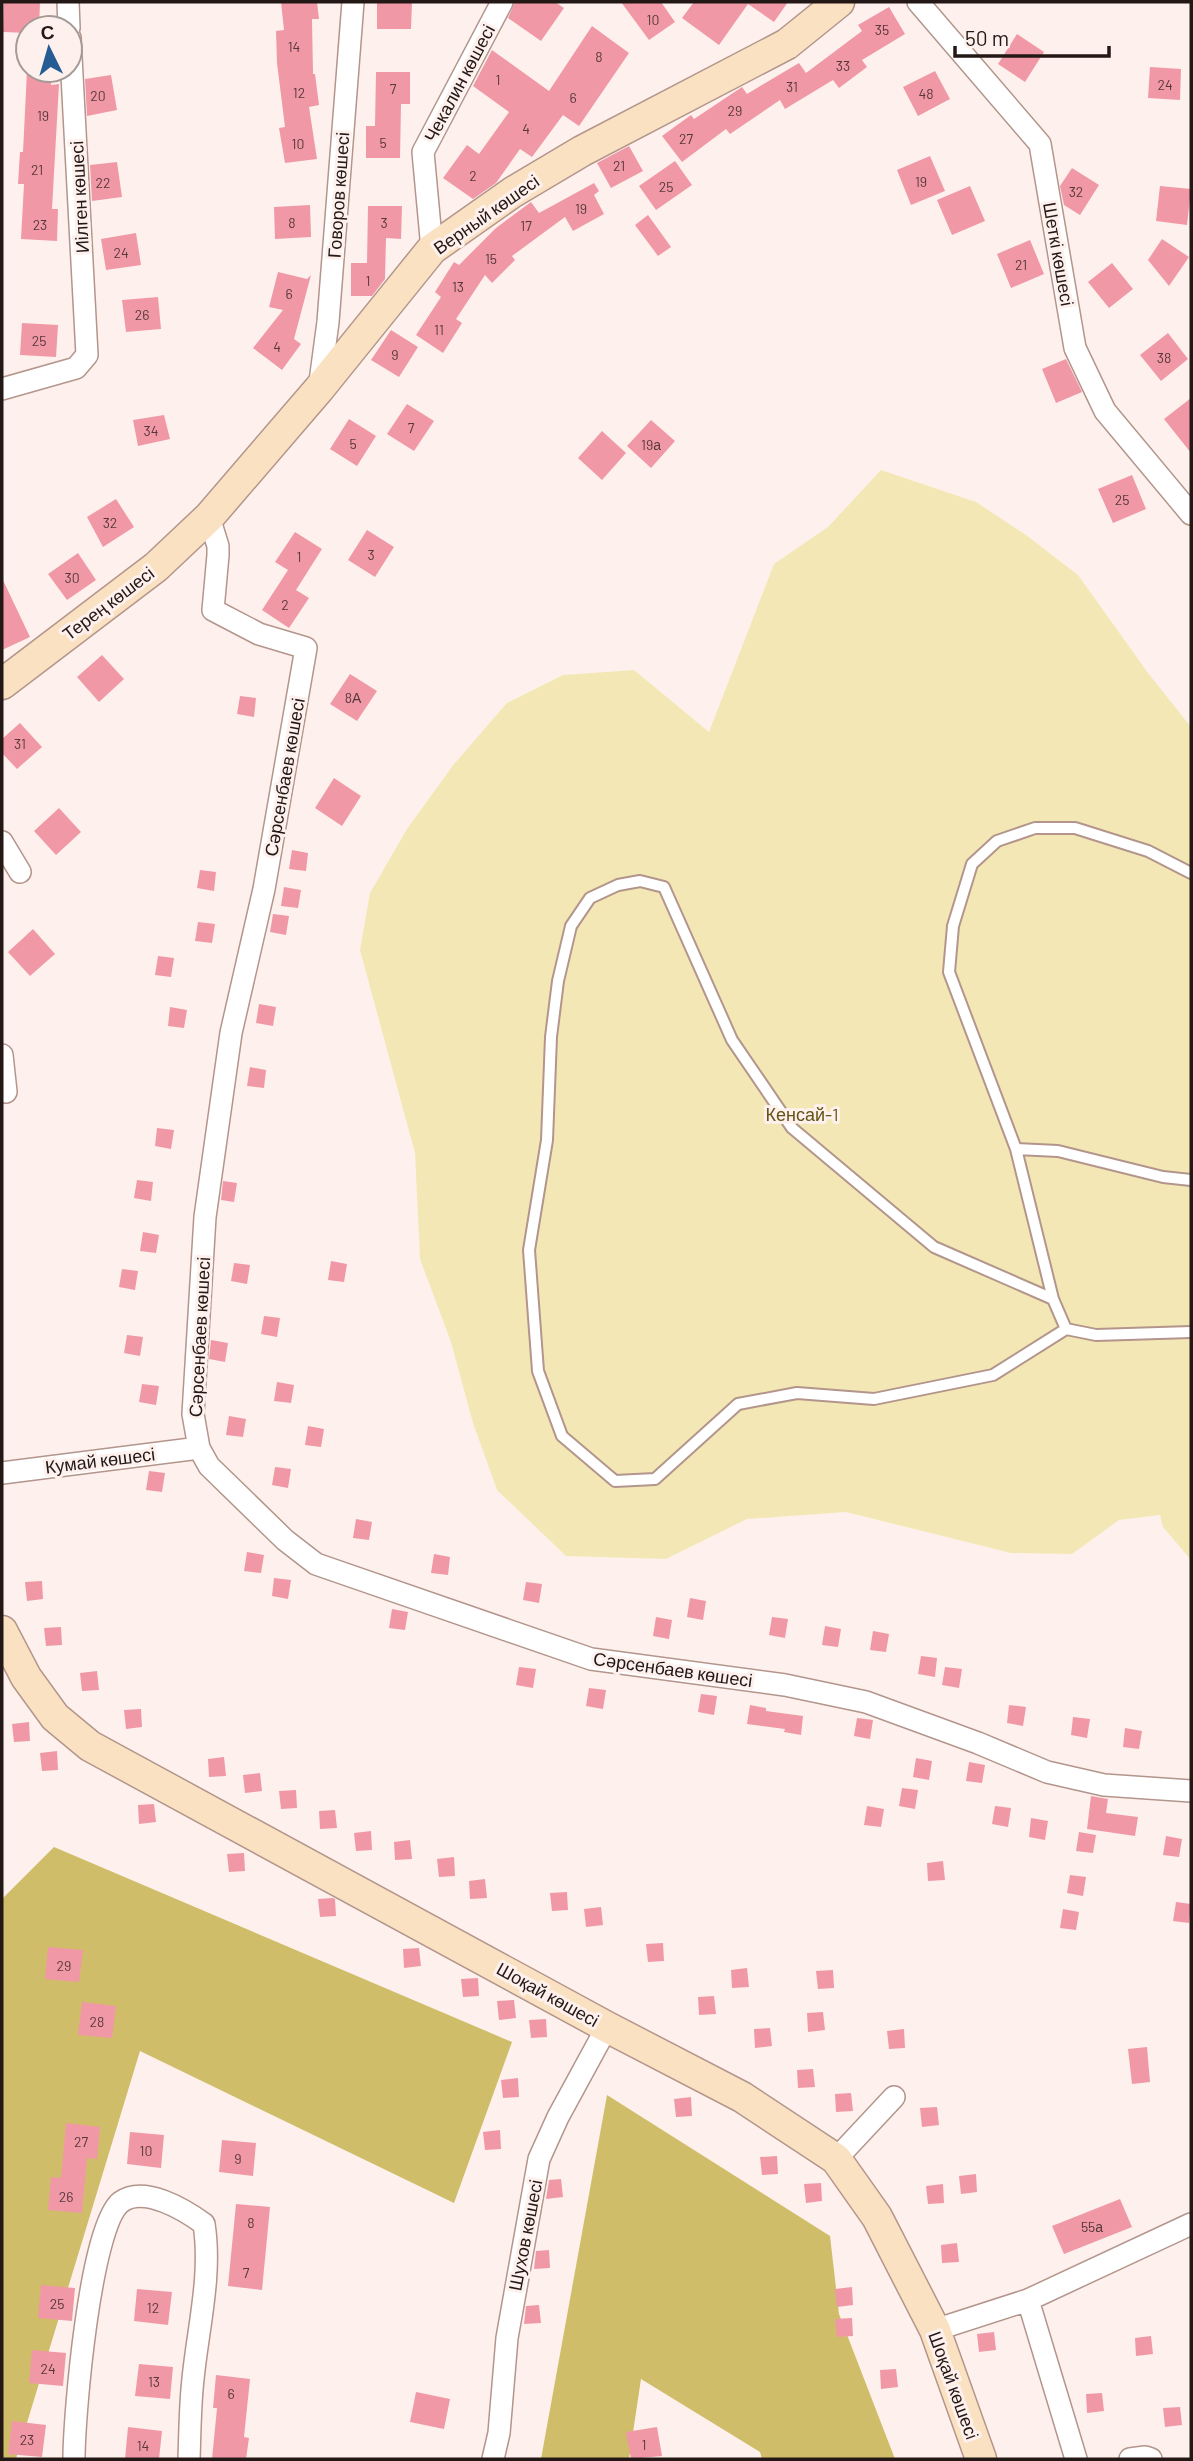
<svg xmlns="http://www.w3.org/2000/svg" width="1193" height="2461" font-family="Barlow,sans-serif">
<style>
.green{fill:#f3e8b5}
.forest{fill:#d0bd69}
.building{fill:#f198a7}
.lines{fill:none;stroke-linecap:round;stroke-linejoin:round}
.lane-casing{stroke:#b3958c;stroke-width:14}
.street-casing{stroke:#b3958c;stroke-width:24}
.secondary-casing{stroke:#b3958c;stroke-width:33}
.lane{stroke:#fff;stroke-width:10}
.street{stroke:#fff;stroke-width:21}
.secondary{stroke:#fae1c2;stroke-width:30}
.labels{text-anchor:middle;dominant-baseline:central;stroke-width:6;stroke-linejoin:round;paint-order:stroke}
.number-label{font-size:14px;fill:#56383a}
.street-label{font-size:18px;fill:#231815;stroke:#fef1ed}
.park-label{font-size:18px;fill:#625515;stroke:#fef1ed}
</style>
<rect width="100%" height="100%" fill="#fef1ed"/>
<!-- green -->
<path class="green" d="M 881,470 L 976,502 L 1026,535 L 1078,575 L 1148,673 L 1191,727 L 1191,1560 L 1163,1527 L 1160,1515 L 1119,1520 L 1072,1554 L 1011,1553 L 846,1512 L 747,1519 L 666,1559 L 566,1556 L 497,1490 L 473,1423 L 451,1342 L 420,1259 L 415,1153 L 360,950 L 370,893 L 407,829 L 454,764 L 507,703 L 563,675 L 634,670 L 709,732 L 774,564 L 828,527 Z"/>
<!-- forest -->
<path class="forest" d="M 54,1847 L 512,2042 L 454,2203 L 140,2051 L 16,2459 L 2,2459 L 2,1899 Z
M 607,2095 L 830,2236 L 839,2314 L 895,2459 L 762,2459 L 760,2452 L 641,2379 L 629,2459 L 541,2459 Z"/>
<!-- building -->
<path class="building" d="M 4,2 L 40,2 L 39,28 L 28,28 L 28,33 L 3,32 Z
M 281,2 L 317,2 L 319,19 L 312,19 L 313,74 L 315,74 L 319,105 L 309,107 L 317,159 L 285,163 L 279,128 L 285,127 L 277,63 L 276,31 L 284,30 Z
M 377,2 L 412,2 L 411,29 L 377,29 Z
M 515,2 L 555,2 L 564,8 L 541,41 L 508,18 Z
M 621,2 L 661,2 L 675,22 L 649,40 Z
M 694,2 L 788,2 L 774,22 L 748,4 L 719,45 L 682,18 Z
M 889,7 L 905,34 L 862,60 L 867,67 L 839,88 L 833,80 L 785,109 L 780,100 L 730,134 L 726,129 L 682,162 L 662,136 L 691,115 L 694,119 L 742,87 L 747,94 L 799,63 L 806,73 L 862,31 L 858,25 Z
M 592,26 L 629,53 L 579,126 L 563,115 L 532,157 L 520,149 L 496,183 L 473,199 L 443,178 L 467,145 L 479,154 L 509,112 L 473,86 L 492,50 L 549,91 Z
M 1017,34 L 1044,52 L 1025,82 L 998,64 Z
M 1150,67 L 1181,69 L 1180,100 L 1148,98 Z
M 27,70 L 52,70 L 51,85 L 59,84 L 52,209 L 58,209 L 57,241 L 21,239 L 24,184 L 18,184 L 20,152 L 23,152 Z
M 935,71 L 950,99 L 918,116 L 903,87 Z
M 376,72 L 410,72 L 410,104 L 401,104 L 400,158 L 366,158 L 366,126 L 375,126 Z
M 111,75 L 117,110 L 87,116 L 85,79 Z
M 629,146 L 643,171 L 611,188 L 597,163 Z
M 930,156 L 945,191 L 911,205 L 897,170 Z
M 675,161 L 692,185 L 656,210 L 639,186 Z
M 117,162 L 122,197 L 92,201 L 90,165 Z
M 1072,168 L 1099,185 L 1080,215 L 1064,205 L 1060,186 Z
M 594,183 L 599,191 L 594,195 L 604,214 L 573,231 L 565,217 L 512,256 L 515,260 L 492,283 L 485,275 L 456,319 L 462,323 L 443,353 L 416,335 L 441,297 L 435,292 L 454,262 L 459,265 L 496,228 L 531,202 L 539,213 Z
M 970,186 L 985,221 L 952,235 L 937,200 Z
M 1160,186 L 1191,189 L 1187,225 L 1156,221 Z
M 310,205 L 311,237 L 275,239 L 274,207 Z
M 368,206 L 402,206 L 401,239 L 386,238 L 385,279 L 372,296 L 351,296 L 351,263 L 367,263 Z
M 648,215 L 671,247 L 658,256 L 635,225 Z
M 136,233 L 141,265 L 106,270 L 101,239 Z
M 1162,239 L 1189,257 L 1169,286 L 1148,260 Z
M 1030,240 L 1044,274 L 1011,288 L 997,254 Z
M 1112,263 L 1133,289 L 1109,308 L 1088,282 Z
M 278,272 L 307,279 L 311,275 L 294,339 L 301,344 L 282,370 L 253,348 L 283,310 L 269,307 Z
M 158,297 L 161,329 L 126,332 L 122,300 Z
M 22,323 L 58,325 L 56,357 L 20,355 Z
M 391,330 L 418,347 L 399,377 L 371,360 Z
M 1168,333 L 1188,359 L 1161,381 L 1140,355 Z
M 1066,359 L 1082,392 L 1056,403 L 1042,369 Z
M 1191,398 L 1191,453 L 1164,419 Z
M 407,404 L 434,421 L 414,451 L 387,434 Z
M 164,415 L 170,439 L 138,446 L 133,420 Z
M 349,419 L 376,436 L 357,466 L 330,449 Z
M 651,420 L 675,441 L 651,468 L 627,446 Z
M 602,431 L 626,453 L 602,480 L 578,458 Z
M 1132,475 L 1146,509 L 1113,523 L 1098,489 Z
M 116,499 L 134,527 L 103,547 L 87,517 Z
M 367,530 L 394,547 L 375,577 L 348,560 Z
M 295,532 L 322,549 L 296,590 L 309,598 L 289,628 L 262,610 L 288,570 L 275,562 Z
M 78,553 L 96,580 L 67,600 L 48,574 Z
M 2,578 L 30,637 L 2,650 Z
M 102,655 L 124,679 L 99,702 L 77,677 Z
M 350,674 L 377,691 L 357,721 L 330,704 Z
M 240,696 L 256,698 L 254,717 L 237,714 Z
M 20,723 L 42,747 L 17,769 L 2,753 L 2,739 Z
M 334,778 L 361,796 L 342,826 L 315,808 Z
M 59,808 L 81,832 L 56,855 L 34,831 Z
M 292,850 L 308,853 L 306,871 L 289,869 Z
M 200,870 L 216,872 L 214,891 L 197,888 Z
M 284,887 L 301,890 L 298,908 L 281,906 Z
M 273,914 L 289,916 L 286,935 L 270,932 Z
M 198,922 L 215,924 L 212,943 L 195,941 Z
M 33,929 L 55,954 L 30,976 L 8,952 Z
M 158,956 L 174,958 L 171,977 L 155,975 Z
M 259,1004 L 276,1007 L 273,1026 L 256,1023 Z
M 170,1007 L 187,1010 L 184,1028 L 168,1026 Z
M 250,1067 L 266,1070 L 264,1088 L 247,1086 Z
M 157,1128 L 174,1130 L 171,1149 L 155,1146 Z
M 137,1180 L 153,1182 L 151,1201 L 134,1198 Z
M 223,1181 L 237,1183 L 234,1202 L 221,1200 Z
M 143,1232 L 159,1235 L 156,1253 L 140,1251 Z
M 331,1261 L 347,1264 L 344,1282 L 328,1280 Z
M 234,1263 L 250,1265 L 247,1284 L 231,1281 Z
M 122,1269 L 138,1271 L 135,1290 L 119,1287 Z
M 264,1316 L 280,1318 L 277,1337 L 261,1334 Z
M 127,1335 L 143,1337 L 140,1356 L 124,1353 Z
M 211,1340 L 228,1343 L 225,1362 L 209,1359 Z
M 277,1382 L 294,1385 L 291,1403 L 274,1401 Z
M 142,1384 L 159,1386 L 156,1405 L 139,1402 Z
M 229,1416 L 246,1419 L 243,1437 L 226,1435 Z
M 308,1426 L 324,1429 L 321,1447 L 305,1445 Z
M 275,1467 L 291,1469 L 288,1488 L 272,1485 Z
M 149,1471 L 165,1473 L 162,1492 L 146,1490 Z
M 356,1519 L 372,1522 L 369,1540 L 353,1538 Z
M 247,1552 L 264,1555 L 261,1573 L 244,1571 Z
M 434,1554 L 450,1557 L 448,1575 L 431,1573 Z
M 274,1578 L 291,1580 L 288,1599 L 272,1596 Z
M 42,1581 L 43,1599 L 27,1601 L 25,1582 Z
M 526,1582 L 542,1584 L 539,1603 L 523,1600 Z
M 690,1598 L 706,1601 L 703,1620 L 687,1617 Z
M 392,1609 L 408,1612 L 405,1630 L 389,1628 Z
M 656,1617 L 672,1620 L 669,1639 L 653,1636 Z
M 772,1617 L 788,1619 L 785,1638 L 769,1635 Z
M 825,1626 L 841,1629 L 838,1647 L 822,1645 Z
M 61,1627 L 62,1645 L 46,1646 L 44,1628 Z
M 873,1631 L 889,1634 L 886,1652 L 870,1650 Z
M 921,1656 L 937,1658 L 935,1677 L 918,1674 Z
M 519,1667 L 536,1669 L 533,1688 L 516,1685 Z
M 945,1667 L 962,1669 L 959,1688 L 942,1685 Z
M 97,1671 L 99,1690 L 82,1691 L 80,1673 Z
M 589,1688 L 606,1690 L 603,1709 L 586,1706 Z
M 701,1694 L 717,1696 L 714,1715 L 698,1712 Z
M 750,1705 L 766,1708 L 766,1711 L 803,1716 L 801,1735 L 784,1732 L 785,1729 L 747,1724 Z
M 1009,1705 L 1026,1707 L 1023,1726 L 1007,1723 Z
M 141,1709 L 142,1727 L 126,1729 L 124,1710 Z
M 1073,1717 L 1090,1719 L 1087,1738 L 1071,1735 Z
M 857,1718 L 873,1720 L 870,1739 L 854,1736 Z
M 29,1722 L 30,1741 L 14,1742 L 12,1724 Z
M 1125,1728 L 1142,1731 L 1139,1749 L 1123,1747 Z
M 57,1751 L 58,1770 L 42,1771 L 40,1753 Z
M 224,1757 L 226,1776 L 209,1777 L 208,1759 Z
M 916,1758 L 932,1761 L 929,1780 L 913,1777 Z
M 969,1762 L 985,1765 L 982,1783 L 966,1781 Z
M 260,1773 L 262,1791 L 245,1793 L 243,1775 Z
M 902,1788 L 918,1790 L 915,1809 L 899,1806 Z
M 296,1790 L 297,1808 L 281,1809 L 279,1791 Z
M 1091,1796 L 1108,1799 L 1106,1813 L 1138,1817 L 1135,1836 L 1087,1829 Z
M 154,1804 L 156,1822 L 139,1824 L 138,1805 Z
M 867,1806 L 884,1809 L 881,1827 L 864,1825 Z
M 995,1806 L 1011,1808 L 1008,1827 L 992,1824 Z
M 335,1810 L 337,1828 L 320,1829 L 319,1811 Z
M 1031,1818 L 1048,1821 L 1045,1840 L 1029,1837 Z
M 371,1831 L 372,1850 L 356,1851 L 354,1833 Z
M 1079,1832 L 1096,1835 L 1093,1853 L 1076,1851 Z
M 1166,1836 L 1182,1839 L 1179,1857 L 1163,1855 Z
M 410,1840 L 412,1859 L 395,1860 L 394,1842 Z
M 244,1853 L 245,1871 L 229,1872 L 227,1854 Z
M 454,1857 L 455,1876 L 439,1877 L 437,1859 Z
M 943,1861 L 945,1880 L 928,1881 L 927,1863 Z
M 1070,1875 L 1086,1877 L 1083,1896 L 1067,1893 Z
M 485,1879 L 487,1898 L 470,1899 L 469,1881 Z
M 567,1892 L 568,1910 L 552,1911 L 550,1893 Z
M 333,1898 L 335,1899 L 336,1916 L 320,1917 L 318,1899 Z
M 1176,1902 L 1191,1904 L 1189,1923 L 1173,1921 Z
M 601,1907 L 603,1925 L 586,1927 L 584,1909 Z
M 1063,1909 L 1079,1912 L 1076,1930 L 1060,1928 Z
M 663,1943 L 664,1961 L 648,1962 L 646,1944 Z
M 48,1947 L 83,1950 L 79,1982 L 45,1979 Z
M 419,1948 L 421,1966 L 404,1968 L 403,1949 Z
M 747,1968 L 749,1987 L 732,1988 L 731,1970 Z
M 833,1970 L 834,1988 L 818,1989 L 816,1971 Z
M 478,1978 L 479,1996 L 463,1997 L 461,1979 Z
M 714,1996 L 716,2014 L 699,2015 L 698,1997 Z
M 514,2000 L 516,2018 L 499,2020 L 497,2001 Z
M 82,2002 L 116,2006 L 112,2038 L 78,2035 Z
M 823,2012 L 825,2030 L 808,2032 L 807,2013 Z
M 546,2019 L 547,2037 L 531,2038 L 529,2020 Z
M 770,2028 L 772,2046 L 755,2048 L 754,2029 Z
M 904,2029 L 905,2048 L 889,2049 L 887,2031 Z
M 1147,2047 L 1150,2082 L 1132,2084 L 1128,2049 Z
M 813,2069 L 815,2087 L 798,2088 L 797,2070 Z
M 518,2078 L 519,2097 L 503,2098 L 501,2080 Z
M 851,2093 L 853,2111 L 836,2112 L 835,2094 Z
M 691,2097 L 692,2116 L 676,2117 L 674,2099 Z
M 937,2107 L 939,2125 L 922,2127 L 920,2108 Z
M 66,2123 L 100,2127 L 97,2159 L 87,2158 L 82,2213 L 48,2210 L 51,2177 L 61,2178 Z
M 500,2130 L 501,2149 L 485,2150 L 483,2132 Z
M 130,2132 L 164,2135 L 161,2168 L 127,2164 Z
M 222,2140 L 256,2143 L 253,2176 L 219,2172 Z
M 777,2156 L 778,2174 L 762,2175 L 760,2157 Z
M 976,2174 L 977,2192 L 961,2194 L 959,2176 Z
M 561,2179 L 563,2197 L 546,2199 L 549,2180 Z
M 821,2183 L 822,2201 L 806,2203 L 804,2184 Z
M 943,2184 L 944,2203 L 928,2204 L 926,2186 Z
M 1120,2199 L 1132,2227 L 1064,2254 L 1052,2226 Z
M 236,2204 L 270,2207 L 262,2290 L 228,2286 Z
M 957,2243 L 959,2262 L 942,2263 L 941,2245 Z
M 549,2250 L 550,2268 L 534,2269 L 536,2251 Z
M 41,2285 L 75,2288 L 72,2321 L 38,2318 Z
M 852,2287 L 853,2305 L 837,2307 L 835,2289 Z
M 137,2289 L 172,2292 L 168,2325 L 134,2321 Z
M 539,2305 L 541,2323 L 524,2324 L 526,2306 Z
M 852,2318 L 853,2336 L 837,2337 L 835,2319 Z
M 994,2332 L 996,2350 L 979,2352 L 977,2334 Z
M 1151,2336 L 1153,2354 L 1136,2356 L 1135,2338 Z
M 32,2350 L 66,2353 L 63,2386 L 29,2383 Z
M 139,2364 L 173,2367 L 170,2399 L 135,2396 Z
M 896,2369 L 898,2387 L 881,2389 L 880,2370 Z
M 216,2375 L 250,2379 L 244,2437 L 249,2438 L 246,2459 L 212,2459 L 217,2408 L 213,2408 Z
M 416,2392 L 450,2399 L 444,2429 L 410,2422 Z
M 1102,2393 L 1104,2411 L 1087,2413 L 1086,2394 Z
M 1180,2407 L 1182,2425 L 1165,2427 L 1163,2408 Z
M 12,2421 L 46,2425 L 42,2457 L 8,2454 Z
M 128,2427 L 162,2431 L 159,2459 L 125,2459 Z
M 657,2427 L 662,2456 L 631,2459 L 626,2432 Z"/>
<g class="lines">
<!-- lane casing -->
<g class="lane-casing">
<path id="lane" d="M 1191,873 L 1148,851 L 1075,828 L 1035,828 L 997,841 L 972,864 L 953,926 L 949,972 L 1016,1149 L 1053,1299 L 1066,1329 L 1096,1335 L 1191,1332
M 1016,1149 L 1058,1151 L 1163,1177 L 1191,1180
M 1053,1299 L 934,1247 L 792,1128 L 732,1040 L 664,887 L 640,881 L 618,885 L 590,898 L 571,926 L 558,981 L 551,1037 L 547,1140 L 529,1250 L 538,1371 L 562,1436 L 615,1481 L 655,1479 L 738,1404 L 797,1393 L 874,1399 L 993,1375 L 1066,1329"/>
</g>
<!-- street casing -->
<g class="street-casing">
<path id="street" d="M 68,2 L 69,28
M 918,2 L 1040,144 L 1075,348 L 1105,411 L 1191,514
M 432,249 L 423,152 L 502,2
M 2,389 L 76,368 L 87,355 L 70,38
M 319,389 L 328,322 L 353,2
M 209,517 L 218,546 L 218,555 L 213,610 L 259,634 L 306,648 L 264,889 L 231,1033 L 205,1217 L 193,1414 L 199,1448 L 209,1466 L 285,1540 L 316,1564 L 591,1659 L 785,1685 L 866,1702 L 978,1743 L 1047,1772 L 1104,1785 L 1191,1791
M 2,842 L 20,872
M 2,1055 L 6,1092
M 2,1473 L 199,1448
M 836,2159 L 894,2097
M 1028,2300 L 1076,2459
M 935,2330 L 1028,2300 L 1191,2224
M 74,2459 C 74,2417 90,2225 121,2202 C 144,2185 185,2210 204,2224 C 212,2275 198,2328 193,2379 C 190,2405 190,2432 189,2459
M 493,2459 L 499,2433 L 507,2338 L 539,2159 L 558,2117 L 607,2027
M 1130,2459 L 1145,2457 L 1151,2459"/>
</g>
<!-- secondary casing -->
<g class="secondary-casing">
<path id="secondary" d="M 2,684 L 156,567 L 209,517 L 319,389 L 432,249 L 513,192 L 582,151 L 787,44 L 839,2
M 2,1631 L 26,1677 L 55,1717 L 90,1746 L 607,2027 L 742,2097 L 836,2159 L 877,2217 L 935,2330 L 981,2459"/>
</g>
<!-- lane -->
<use href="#lane" class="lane"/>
<!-- street -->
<use href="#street" class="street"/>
<!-- secondary -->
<use href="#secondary" class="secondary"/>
</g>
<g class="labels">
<!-- number labels -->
<g class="number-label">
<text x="653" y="19">10</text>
<text x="882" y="29">35</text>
<text x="294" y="46">14</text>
<text x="599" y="56">8</text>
<text x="843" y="65">33</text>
<text x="498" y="79">1</text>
<text x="1165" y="84">24</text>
<text x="792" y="86">31</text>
<text x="393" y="88">7</text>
<text x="299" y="92">12</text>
<text x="926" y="93">48</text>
<text x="98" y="95">20</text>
<text x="573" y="97">6</text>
<text x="735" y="110">29</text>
<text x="43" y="115">19</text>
<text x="526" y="128">4</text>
<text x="686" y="138">27</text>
<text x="383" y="142">5</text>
<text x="298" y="143">10</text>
<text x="619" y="165">21</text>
<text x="37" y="169">21</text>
<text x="473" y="175">2</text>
<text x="921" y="181">19</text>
<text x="103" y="182">22</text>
<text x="666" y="186">25</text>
<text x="1076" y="191">32</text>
<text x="581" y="208">19</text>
<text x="292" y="222">8</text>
<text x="384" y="222">3</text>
<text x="40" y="224">23</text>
<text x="526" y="225">17</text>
<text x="121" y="252">24</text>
<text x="491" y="258">15</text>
<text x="1021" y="264">21</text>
<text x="368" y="280">1</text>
<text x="458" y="286">13</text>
<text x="289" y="293">6</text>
<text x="142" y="314">26</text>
<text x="439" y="329">11</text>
<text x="39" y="340">25</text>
<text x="277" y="346">4</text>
<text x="395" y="354">9</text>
<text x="1164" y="357">38</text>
<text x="411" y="427">7</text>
<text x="151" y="430">34</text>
<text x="353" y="443">5</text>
<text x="651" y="444">19а</text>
<text x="1122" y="499">25</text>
<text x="110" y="522">32</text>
<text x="371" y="554">3</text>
<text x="299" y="556">1</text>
<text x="72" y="577">30</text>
<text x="285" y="604">2</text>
<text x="353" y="697">8А</text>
<text x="20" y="743">31</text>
<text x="64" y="1965">29</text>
<text x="97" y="2021">28</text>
<text x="81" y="2141">27</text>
<text x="146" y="2150">10</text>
<text x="238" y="2158">9</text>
<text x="66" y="2196">26</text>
<text x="251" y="2222">8</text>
<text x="1092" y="2226">55а</text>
<text x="246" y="2272">7</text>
<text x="57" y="2303">25</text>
<text x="153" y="2307">12</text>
<text x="48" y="2368">24</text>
<text x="154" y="2381">13</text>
<text x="231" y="2393">6</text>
<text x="27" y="2439">23</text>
<text x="644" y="2444">1</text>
<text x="143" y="2445">14</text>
</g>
<!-- street labels -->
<g class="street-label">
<text transform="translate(459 83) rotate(-62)">Чекалин көшесі</text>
<text transform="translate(338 195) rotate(-86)">Говоров көшесі</text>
<text transform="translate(79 197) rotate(-93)">Иілген көшесі</text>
<text transform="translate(486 214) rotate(-35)">Верный көшесі</text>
<text transform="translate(1059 254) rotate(80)">Шеткі көшесі</text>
<text transform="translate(108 603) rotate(-37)">Терең көшесі</text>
<text transform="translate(284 777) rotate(-80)">Сәрсенбаев көшесі</text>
<text transform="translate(199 1337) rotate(-87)">Сәрсенбаев көшесі</text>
<text transform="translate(100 1460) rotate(-7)">Кумай көшесі</text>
<text transform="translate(673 1669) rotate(8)">Сәрсенбаев көшесі</text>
<text transform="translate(548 1994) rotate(29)">Шоқай көшесі</text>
<text transform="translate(525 2235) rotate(-79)">Шухов көшесі</text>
<text transform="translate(954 2385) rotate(70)">Шоқай көшесі</text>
</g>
<!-- park labels -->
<g class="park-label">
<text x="802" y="1114">Кенсай-1</text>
</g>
</g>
<!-- border -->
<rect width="1193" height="2461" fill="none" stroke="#231815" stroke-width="7"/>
<!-- north arrow -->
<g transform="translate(49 49) rotate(355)"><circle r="33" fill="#fef1ed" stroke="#a69a97" stroke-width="2"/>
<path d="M0-5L12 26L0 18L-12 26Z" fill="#265b94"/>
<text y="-10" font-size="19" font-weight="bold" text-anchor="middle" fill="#231815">С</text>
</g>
<!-- scale -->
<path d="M955 46v10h154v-10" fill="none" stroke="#231815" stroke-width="3.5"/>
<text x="965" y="46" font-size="21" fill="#231815" stroke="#fef1ed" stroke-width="5" paint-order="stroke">50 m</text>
</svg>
